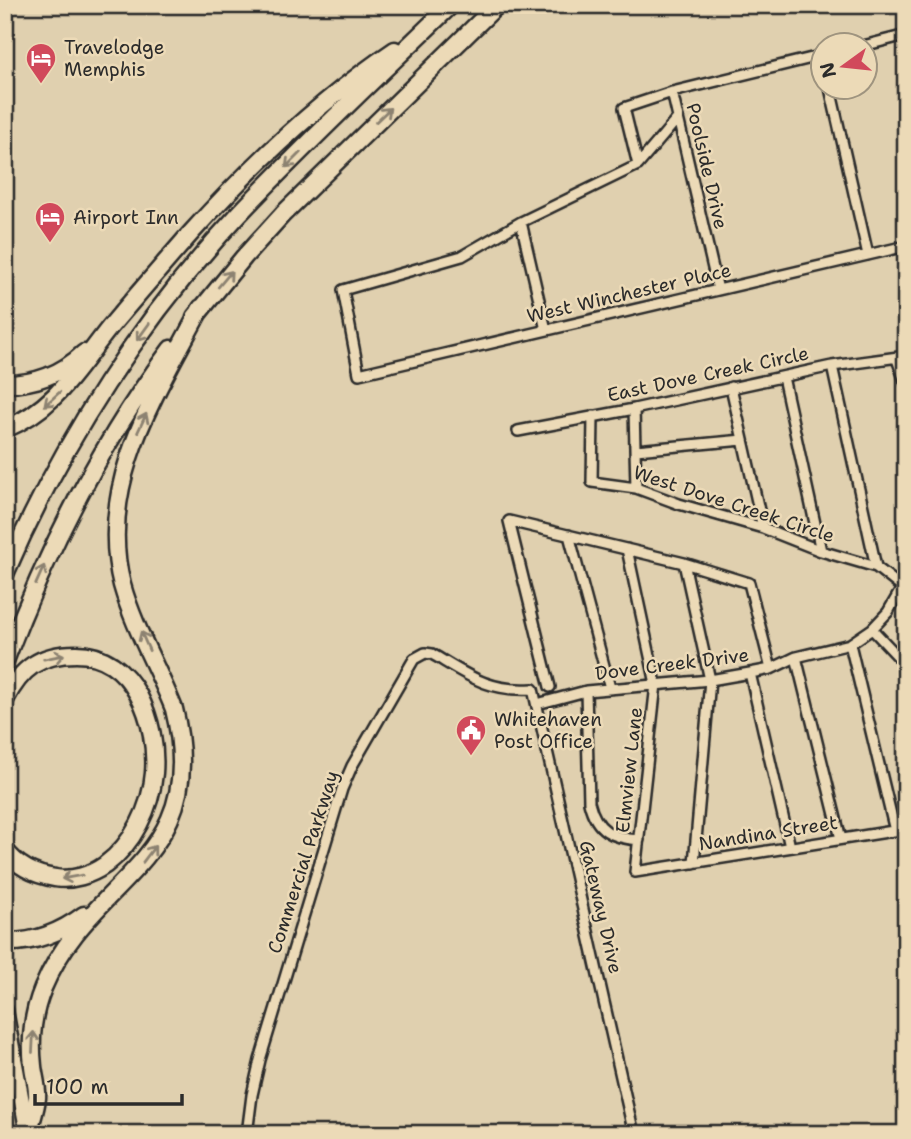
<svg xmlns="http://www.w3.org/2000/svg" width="911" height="1139" font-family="'Shantell Sans',sans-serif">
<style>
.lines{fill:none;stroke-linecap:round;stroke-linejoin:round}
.street-casing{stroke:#2b2b2b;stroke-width:14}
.primary-casing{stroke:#2b2b2b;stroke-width:19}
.highway-casing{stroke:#2b2b2b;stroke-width:21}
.street{stroke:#ecdab7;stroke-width:9}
.primary{stroke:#ecdab7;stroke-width:14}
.highway{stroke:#ecdab7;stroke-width:16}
.oneway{stroke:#8c8271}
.labels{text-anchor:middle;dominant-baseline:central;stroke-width:5;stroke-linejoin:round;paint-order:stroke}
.poi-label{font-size:19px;fill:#2b2b2b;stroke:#ecdab7;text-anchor:start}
.street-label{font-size:19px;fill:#2b2b2b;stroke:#ecdab7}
</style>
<rect width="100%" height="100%" fill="#e0d0af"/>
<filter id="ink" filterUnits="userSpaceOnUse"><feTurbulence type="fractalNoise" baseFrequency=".0143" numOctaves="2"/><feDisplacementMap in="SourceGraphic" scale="14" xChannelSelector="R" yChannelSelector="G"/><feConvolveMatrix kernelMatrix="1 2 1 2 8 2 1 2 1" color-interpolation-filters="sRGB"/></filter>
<g filter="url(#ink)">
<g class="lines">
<!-- street casing -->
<g class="street-casing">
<path id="street" d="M 863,46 L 906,35
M 830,88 L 868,255
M 672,92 L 718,290
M 678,118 L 638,165 L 521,222 L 462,256 L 343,290 L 359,374 L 906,246
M 638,165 L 624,108 L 672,92 L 824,55
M 521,222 L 546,330
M 897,359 L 906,384
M 832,366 L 876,567
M 783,377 L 821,551
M 731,387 L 763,528
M 634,409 L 636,488
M 593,416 L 592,482 L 636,488 L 679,504 L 763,528 L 821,551 L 876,567 L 905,590
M 518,431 L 634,409 L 832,366 L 906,356
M 636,450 L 743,440
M 569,535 L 610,688
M 627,549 L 656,684 L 635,872 L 906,829
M 684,563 L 710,680 L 694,863
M 872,629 L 906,665
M 850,644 L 895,831
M 796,657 L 841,839
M 750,673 L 790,847
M 550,687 L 509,521 L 684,563 L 749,583 L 771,669
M 586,691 L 589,802 C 596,831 612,838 639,840
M 537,704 L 586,691 L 710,680 L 750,673 L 771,669 L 796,657 L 850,644 L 872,629 L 888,612 L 906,581
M 247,1134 L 252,1095 L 260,1060 L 342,789 L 352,766 L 414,659 L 425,653 L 432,654 C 469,676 489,692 533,689 L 634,1134"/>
</g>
<!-- primary casing -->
<g class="primary-casing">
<path id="primary" d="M 5,1010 L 28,1134"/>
</g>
<!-- highway casing -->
<g class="highway-casing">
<path id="highway" d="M 195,317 L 244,257 L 283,214 L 497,5
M 5,384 C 35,384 63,373 84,353
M 5,429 C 57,408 77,368 110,327 C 136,296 163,265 190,234 C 251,166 319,101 395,50
M 5,574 C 61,443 142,318 239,214 C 307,142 380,74 451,5
M 5,661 C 47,550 100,444 171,349
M 5,700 C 21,668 40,654 76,654 C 134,654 158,723 154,773 C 151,808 133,844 105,865 C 91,875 72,881 55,878 C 35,875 17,866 5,850
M 5,942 C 35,943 60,933 84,915
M 28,1134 C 31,1122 36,1109 37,1098 C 38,1088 34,1076 33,1066 C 30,1040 33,1012 43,988 C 90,874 212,862 174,709 C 158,668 134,628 122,585 C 96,484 156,394 201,308"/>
</g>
<!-- street -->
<use href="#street" class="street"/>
<!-- primary -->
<use href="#primary" class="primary"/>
<!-- highway -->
<use href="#highway" class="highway"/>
</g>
<!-- one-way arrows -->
<defs><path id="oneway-shaft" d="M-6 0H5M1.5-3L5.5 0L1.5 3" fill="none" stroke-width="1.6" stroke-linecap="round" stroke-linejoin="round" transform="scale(1.75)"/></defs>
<g class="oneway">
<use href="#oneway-shaft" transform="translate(383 115) rotate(-44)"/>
<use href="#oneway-shaft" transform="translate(293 160) rotate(135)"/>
<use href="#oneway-shaft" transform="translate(225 279) rotate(-50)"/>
<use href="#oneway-shaft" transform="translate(143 332) rotate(126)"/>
<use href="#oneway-shaft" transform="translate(52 399) rotate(138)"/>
<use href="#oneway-shaft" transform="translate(142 423) rotate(-65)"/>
<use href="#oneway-shaft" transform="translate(40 575) rotate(-66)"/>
<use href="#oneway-shaft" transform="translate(145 641) rotate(-114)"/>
<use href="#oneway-shaft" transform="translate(54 657) rotate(-12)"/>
<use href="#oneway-shaft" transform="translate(149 854) rotate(-53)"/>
<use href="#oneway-shaft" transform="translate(72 877) rotate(170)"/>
<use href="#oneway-shaft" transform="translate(33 1042) rotate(-87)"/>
</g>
</g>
<!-- icons -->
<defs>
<g id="hotel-pin" transform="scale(1.575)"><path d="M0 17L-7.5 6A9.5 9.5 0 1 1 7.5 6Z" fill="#d1495b" stroke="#ecdab7"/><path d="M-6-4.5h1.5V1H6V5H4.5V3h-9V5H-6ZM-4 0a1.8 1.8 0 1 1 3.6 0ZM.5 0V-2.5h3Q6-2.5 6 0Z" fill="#fff"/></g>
<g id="civic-pin" transform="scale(1.575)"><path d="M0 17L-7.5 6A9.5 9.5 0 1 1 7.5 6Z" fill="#d1495b" stroke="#ecdab7"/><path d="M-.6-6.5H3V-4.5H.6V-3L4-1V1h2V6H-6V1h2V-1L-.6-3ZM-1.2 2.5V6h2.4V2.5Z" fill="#fff"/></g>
</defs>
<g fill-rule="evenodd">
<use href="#hotel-pin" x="41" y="58"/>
<use href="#hotel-pin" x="50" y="217"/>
<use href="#civic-pin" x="471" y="730"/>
</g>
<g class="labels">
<!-- poi labels -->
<g class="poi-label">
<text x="64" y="47">Travelodge<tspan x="64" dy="22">Memphis</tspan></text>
<text x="73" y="217">Airport Inn</text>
<text x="494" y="719">Whitehaven<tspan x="494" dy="22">Post Office</tspan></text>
</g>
<!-- street labels -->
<g class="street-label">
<text transform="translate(707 166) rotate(77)">Poolside Drive</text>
<text transform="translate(629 293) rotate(-13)">West Winchester Place</text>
<text transform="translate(708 374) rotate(-12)">East Dove Creek Circle</text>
<text transform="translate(734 504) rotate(18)">West Dove Creek Circle</text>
<text transform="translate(672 664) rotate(-7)">Dove Creek Drive</text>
<text transform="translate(629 770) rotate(-84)">Elmview Lane</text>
<text transform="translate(768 833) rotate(-9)">Nandina Street</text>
<text transform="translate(303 862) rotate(-72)">Commercial Parkway</text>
<text transform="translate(601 907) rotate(77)">Gateway Drive</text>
</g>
</g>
<!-- margin -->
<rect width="911" height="1139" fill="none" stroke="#ecdab7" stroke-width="28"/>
<rect x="14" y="14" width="883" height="1111" fill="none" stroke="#2b2b2b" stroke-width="2.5" filter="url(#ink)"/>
<!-- north arrow -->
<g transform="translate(844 66) rotate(255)"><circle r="33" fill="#ecdab7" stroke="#9f947f" stroke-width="2"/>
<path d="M0-5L12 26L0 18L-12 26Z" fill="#d1495b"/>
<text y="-10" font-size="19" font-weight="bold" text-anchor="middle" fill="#2b2b2b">N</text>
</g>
<!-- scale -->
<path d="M35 1094v10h147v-10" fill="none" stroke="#2b2b2b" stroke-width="3.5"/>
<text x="46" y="1094" font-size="21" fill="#2b2b2b" stroke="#ecdab7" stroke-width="5" paint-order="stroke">100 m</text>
</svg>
